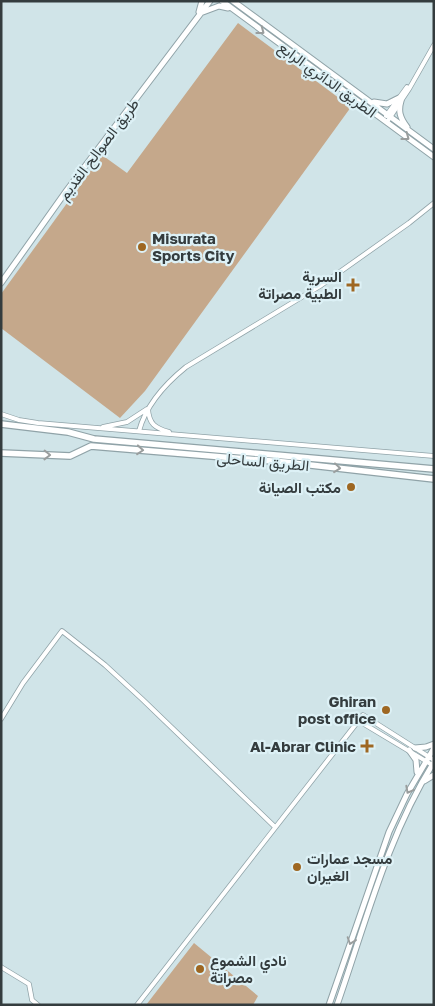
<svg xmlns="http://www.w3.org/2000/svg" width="435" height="1006" font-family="'Golos Text',Vazirmatn,sans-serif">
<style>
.green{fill:#c5a88b}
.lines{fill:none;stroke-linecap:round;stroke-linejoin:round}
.minor-casing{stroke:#90a3a8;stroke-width:5.5}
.major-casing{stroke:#90a3a8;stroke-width:7}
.highway-casing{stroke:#90a3a8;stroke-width:8}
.minor{stroke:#fff;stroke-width:4}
.major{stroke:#fff;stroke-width:5}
.highway{stroke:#fff;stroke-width:5.5}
.oneway{stroke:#9a9e9e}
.poi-dot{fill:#9e6722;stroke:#ddf1f6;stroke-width:2}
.labels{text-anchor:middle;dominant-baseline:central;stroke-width:4.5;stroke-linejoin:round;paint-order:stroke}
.street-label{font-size:15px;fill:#343c3e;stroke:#ddf1f6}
.poi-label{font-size:15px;font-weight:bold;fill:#343c3e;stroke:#ddf1f6;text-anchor:end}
</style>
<rect width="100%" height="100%" fill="#d0e4e8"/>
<!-- green -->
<path class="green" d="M 238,23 L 351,107 L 145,391 L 120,418 L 1,328 L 1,294 L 102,155 L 127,173 Z
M 194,943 L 258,996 L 253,1005 L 146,1005 Z"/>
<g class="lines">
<!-- minor casing -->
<g class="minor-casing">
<path id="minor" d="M 386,116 L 407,87
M 387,122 L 409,89 L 434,45
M 148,409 C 149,424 155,428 169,432
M 1,414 L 19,420 L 38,423 L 434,456
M 103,427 L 127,422 L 147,409
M 139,431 C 146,405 165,384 186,367 L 320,286 L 409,223 L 434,203
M 1,719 L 23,683 L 62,631 L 105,665 L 142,699 L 275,827
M 359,721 L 434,766
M 1,967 L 29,984 L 32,1000 L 38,1005
M 137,1005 L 363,715 L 434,760"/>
</g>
<!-- major casing -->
<g class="major-casing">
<path id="major" d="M 222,1 L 434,157
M 233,1 L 434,149
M 199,12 L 202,1
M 203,12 L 219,6 L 228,8
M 401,101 C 398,111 400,118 407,127
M 374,102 L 387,104 L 399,98
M 1,283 L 67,190 L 210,1
M 415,748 L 426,747 L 434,744
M 409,750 L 416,760 L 417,772
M 424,781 L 434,775
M 329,1005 L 389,832 L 407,794 L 434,748
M 337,1005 C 366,922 387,837 434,762"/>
</g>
<!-- highway casing -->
<g class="highway-casing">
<path id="highway" d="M 1,424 L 68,432 L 94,439 L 434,469
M 1,453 L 70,456 L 91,446 L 284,462 L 434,479"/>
</g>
<!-- minor -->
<use href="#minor" class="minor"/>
<!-- major -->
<use href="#major" class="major"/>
<!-- highway -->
<use href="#highway" class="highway"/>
</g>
<!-- one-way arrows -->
<defs><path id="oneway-chevron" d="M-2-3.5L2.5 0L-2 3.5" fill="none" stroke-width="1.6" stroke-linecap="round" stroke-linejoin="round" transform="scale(1.25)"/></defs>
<g class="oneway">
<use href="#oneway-chevron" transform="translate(261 31) rotate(37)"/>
<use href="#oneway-chevron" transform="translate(406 137) rotate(37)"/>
<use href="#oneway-chevron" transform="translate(140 450) rotate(5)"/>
<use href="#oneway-chevron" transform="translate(47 455) rotate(1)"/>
<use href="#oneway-chevron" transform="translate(337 468) rotate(6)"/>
<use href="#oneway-chevron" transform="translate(409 790) rotate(118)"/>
<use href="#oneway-chevron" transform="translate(351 941) rotate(109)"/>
</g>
<!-- markers -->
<g class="poi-dot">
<circle cx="142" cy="247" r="5"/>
<path d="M350.5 277.5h5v5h5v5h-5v5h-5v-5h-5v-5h5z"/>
<circle cx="351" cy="487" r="5"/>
<circle cx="386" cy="710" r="5"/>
<path d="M364.5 738.5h5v5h5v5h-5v5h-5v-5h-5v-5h5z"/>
<circle cx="297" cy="867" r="5"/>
<circle cx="200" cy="969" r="5"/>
</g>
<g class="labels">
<!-- street labels -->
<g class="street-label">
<text transform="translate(328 79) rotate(36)">الطريق الدائري الرابع</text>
<text transform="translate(98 149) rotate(-53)">طريق الصوالح القديم</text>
<text transform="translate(263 461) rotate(5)">الطريق الساحلى</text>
</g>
<!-- poi labels -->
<g class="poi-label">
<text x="152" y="238" text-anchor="start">Misurata<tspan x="152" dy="17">Sports City</tspan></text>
<text x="342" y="276">السرية<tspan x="342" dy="17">الطبية مصراتة</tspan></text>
<text x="341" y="487">مكتب الصيانة</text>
<text x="376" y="701">Ghiran<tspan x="376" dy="17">post office</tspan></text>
<text x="356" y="746">Al-Abrar Clinic</text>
<text x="307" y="858" text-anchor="start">مسجد عمارات<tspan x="307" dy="17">الغيران</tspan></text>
<text x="210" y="960" text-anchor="start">نادي الشموع<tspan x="210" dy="17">مصراتة</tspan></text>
</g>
</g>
<!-- border -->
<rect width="435" height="1006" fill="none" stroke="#343c3e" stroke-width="5"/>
</svg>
